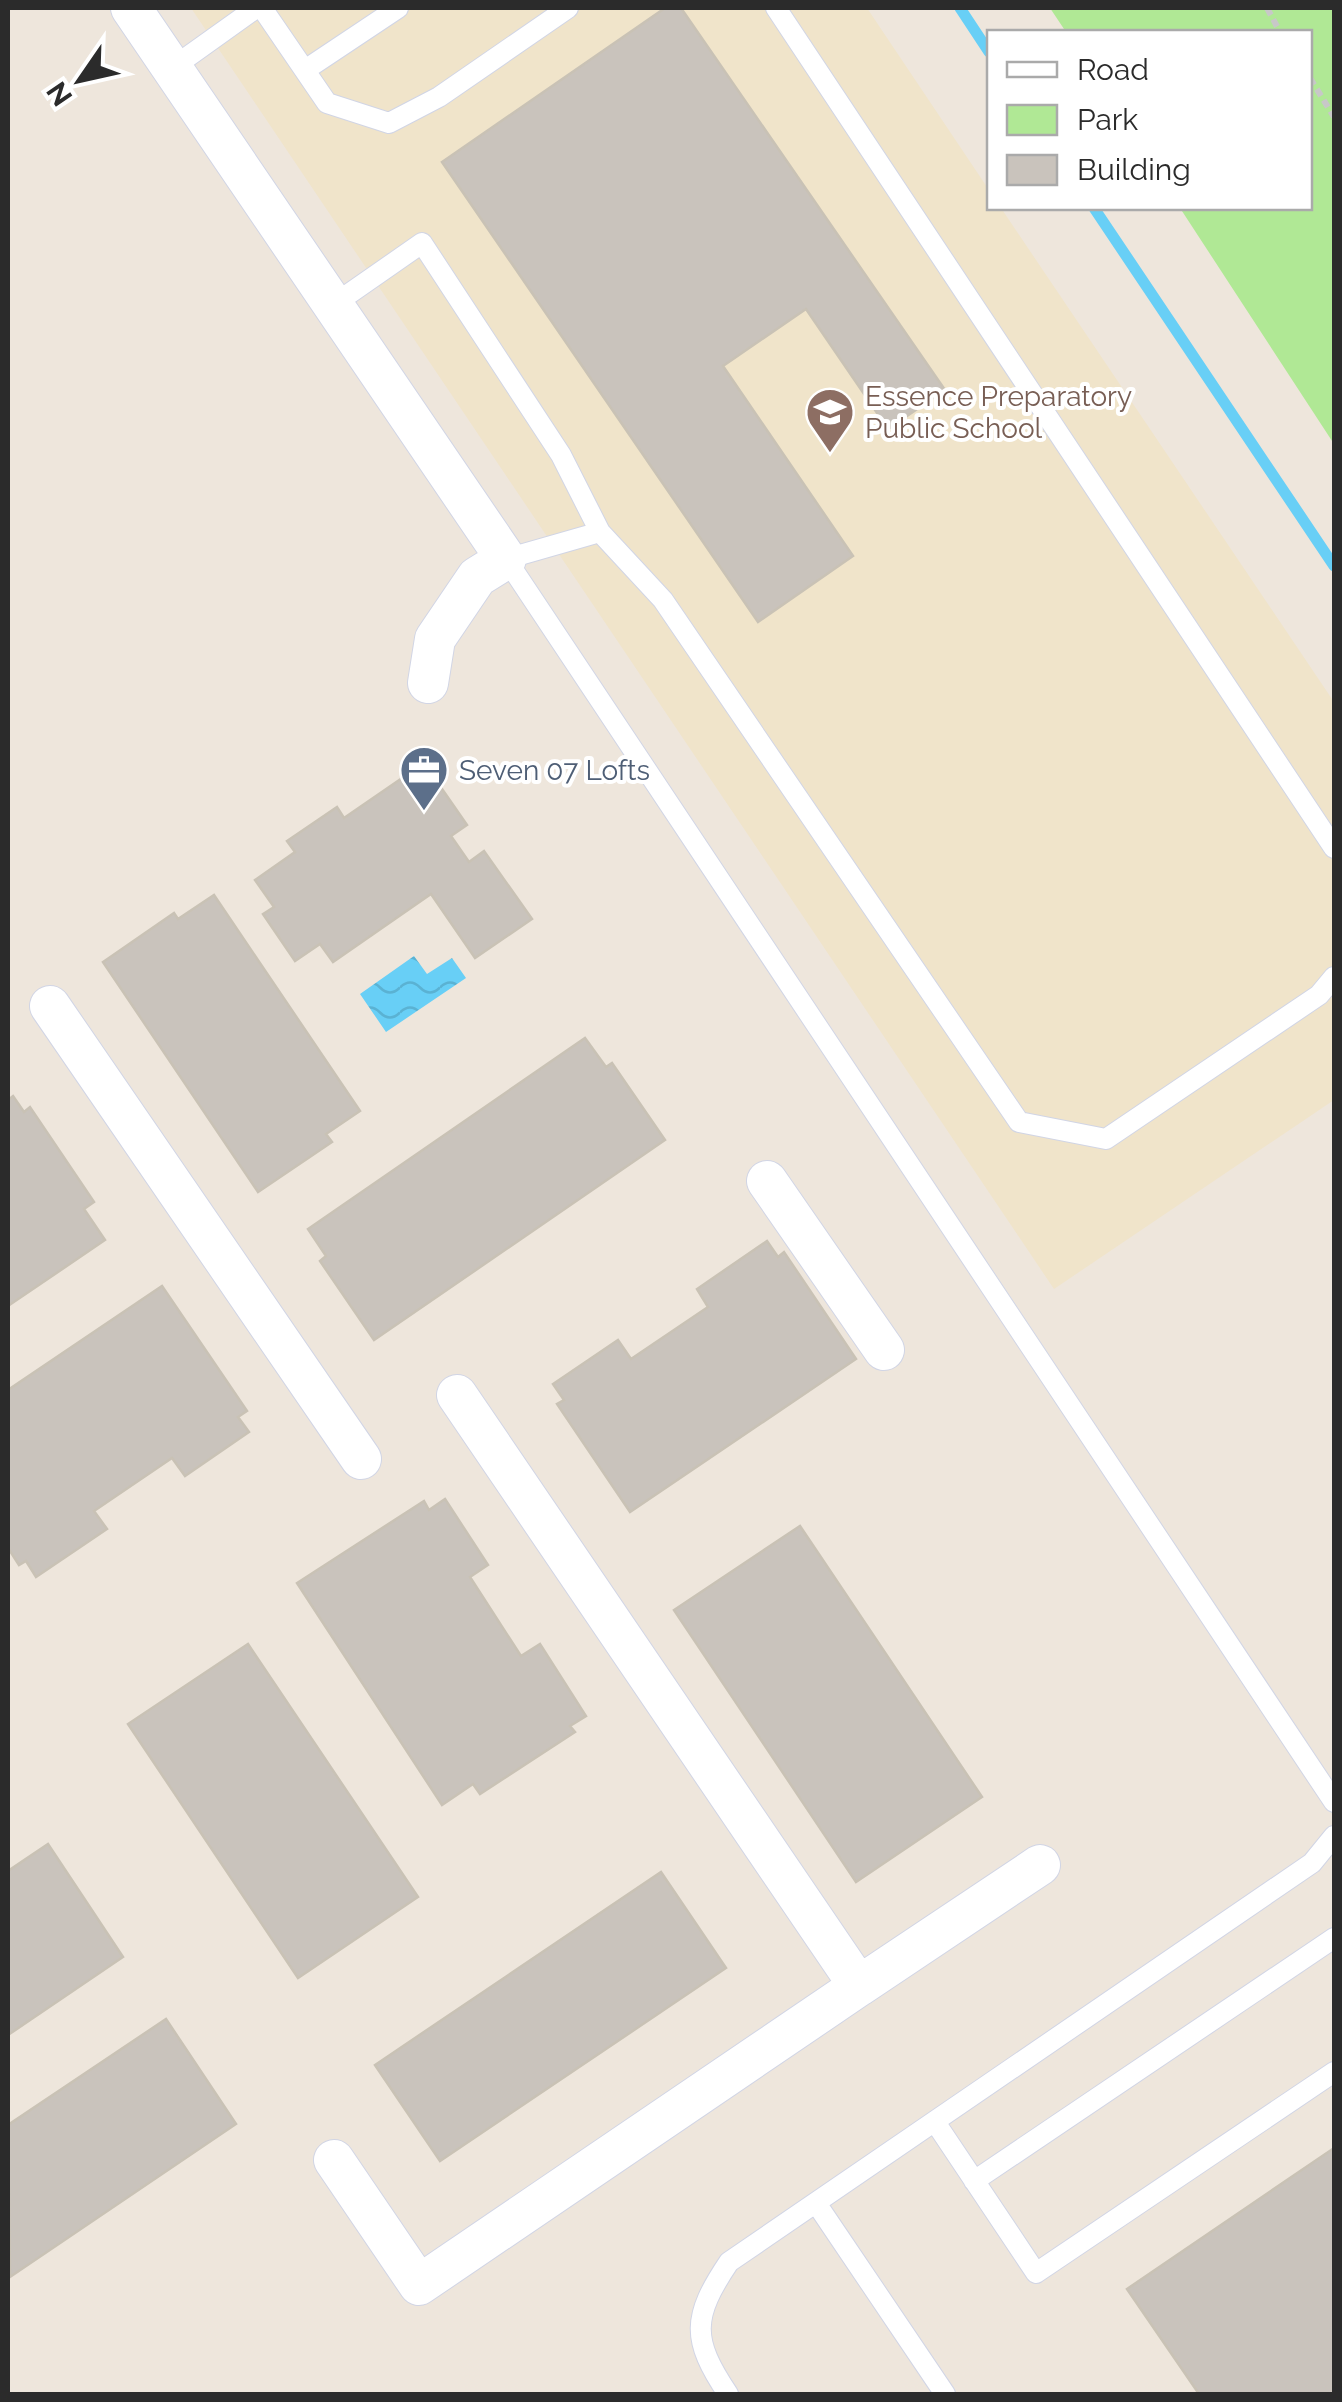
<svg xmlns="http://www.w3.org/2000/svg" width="1342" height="2402" font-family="Raleway,sans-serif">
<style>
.education{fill:#f0e4ca}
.park{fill:#b0e895}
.water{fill:url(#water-waves)}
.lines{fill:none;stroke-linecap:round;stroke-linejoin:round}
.stream{stroke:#68cff6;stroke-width:11}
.building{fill:#c9c3bc;stroke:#c9c2b5;stroke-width:2.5}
.lane-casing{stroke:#d1d5e5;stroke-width:22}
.street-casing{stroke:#d1d5e5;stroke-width:42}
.path{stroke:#c8c8c8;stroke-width:6;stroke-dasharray:8 5;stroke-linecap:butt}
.lane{stroke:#fff;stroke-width:20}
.street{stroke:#fff;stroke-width:40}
.labels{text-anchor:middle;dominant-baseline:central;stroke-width:8;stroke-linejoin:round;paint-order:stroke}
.education-label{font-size:28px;fill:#785e54;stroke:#fff;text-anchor:start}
.service-label{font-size:28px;fill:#4e5e75;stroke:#fff;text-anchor:start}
</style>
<defs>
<pattern id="water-waves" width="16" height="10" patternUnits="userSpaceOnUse" patternTransform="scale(2.5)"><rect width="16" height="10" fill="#68cff6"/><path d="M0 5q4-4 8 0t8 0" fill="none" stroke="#5ab2d3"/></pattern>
</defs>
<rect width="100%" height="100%" fill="#eee6dc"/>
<!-- education -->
<path class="education" d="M 191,8 L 867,8 L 989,190 L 989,208 L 1001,208 L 1334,702 L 1334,1100 L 1054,1289 Z"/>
<!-- park -->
<path class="park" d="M 1050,8 L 1334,8 L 1334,444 L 1180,208 L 1310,208 L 1310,32 L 1066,32 Z"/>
<!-- water -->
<path class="water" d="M 414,956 L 427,974 L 452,958 L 466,978 L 386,1032 L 360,994 Z"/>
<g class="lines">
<!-- stream -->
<path class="stream" d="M 960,8 L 989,52
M 1094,208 L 1334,566"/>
</g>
<!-- building -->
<path class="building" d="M 665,8 L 681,8 L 945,390 L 888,429 L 806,309 L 723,366 L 853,556 L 758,622 L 442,162 Z
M 424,763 L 467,825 L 451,836 L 469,862 L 484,851 L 532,919 L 475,958 L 431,894 L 333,962 L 320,944 L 295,961 L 263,914 L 274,907 L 255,880 L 295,852 L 287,841 L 337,807 L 344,818 Z
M 214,895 L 360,1111 L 326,1134 L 332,1142 L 258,1192 L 103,962 L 174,913 L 178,919 Z
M 585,1038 L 606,1067 L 612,1063 L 665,1140 L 374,1340 L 320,1261 L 326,1256 L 308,1229 Z
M 13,1096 L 24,1112 L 30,1107 L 94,1202 L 84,1209 L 105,1240 L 8,1306 L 8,1100 Z
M 767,1241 L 778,1257 L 784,1252 L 856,1359 L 630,1512 L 557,1404 L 564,1400 L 553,1384 L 618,1340 L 631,1359 L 708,1307 L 697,1289 Z
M 162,1286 L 247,1411 L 238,1417 L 249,1432 L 185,1476 L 172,1458 L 94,1511 L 107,1529 L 36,1577 L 26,1561 L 19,1565 L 8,1548 L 8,1390 Z
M 445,1499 L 488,1565 L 470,1577 L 521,1656 L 540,1644 L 586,1716 L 570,1726 L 575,1732 L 480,1794 L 473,1784 L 442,1805 L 297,1583 L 424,1501 L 429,1510 Z
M 800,1526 L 982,1797 L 856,1882 L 674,1610 Z
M 248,1644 L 418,1897 L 298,1978 L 128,1724 Z
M 48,1844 L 123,1957 L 8,2035 L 8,1871 Z
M 661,1872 L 726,1968 L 440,2161 L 375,2065 Z
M 166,2019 L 236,2124 L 10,2277 L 8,2125 Z
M 1334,2148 L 1334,2394 L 1199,2394 L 1127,2289 Z"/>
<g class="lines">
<!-- lane casing -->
<g class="lane-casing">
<path id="lane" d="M 262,8 L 327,103 L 389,123 L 439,97 L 568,8
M 776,8 L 1334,848
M 172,68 L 256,8
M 305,70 L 398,8
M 333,305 L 422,243 L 561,455 L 600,532 L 663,600 L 1019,1122 L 1106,1139 L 1319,995 L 1334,977
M 600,532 L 506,559 L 1334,1802
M 935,2122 L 1036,2273 L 1334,2072
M 974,2181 L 1334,1938
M 816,2203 L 945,2394
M 728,2394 C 691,2339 692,2317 729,2262 L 1312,1863 L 1334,1836"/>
</g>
<!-- street casing -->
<g class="street-casing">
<path id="street" d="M 131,8 L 506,559 L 477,577 L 435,639 L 428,683
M 50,1006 L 361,1459
M 767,1181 L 884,1350
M 859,1986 L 1040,1865
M 334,2160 L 419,2285 L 859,1986 L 457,1395"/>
</g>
<!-- path -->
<path class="path" d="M 1267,8 L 1280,32
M 1310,78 L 1334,117"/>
<!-- lane -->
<use href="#lane" class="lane"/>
<!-- street -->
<use href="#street" class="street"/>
</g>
<!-- icons -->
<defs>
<g id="school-pin" transform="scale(2.5)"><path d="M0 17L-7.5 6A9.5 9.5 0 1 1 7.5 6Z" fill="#8d6e63" stroke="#fff"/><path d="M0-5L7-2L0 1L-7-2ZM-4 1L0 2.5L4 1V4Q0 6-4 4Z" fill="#fff"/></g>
<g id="office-pin" transform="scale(2.5)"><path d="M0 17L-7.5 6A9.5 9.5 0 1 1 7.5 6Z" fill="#5c6f8a" stroke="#fff"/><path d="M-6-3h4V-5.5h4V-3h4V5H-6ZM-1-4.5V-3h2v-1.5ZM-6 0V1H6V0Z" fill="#fff"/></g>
</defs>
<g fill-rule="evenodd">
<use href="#school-pin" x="830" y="412"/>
<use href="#office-pin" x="424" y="770"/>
</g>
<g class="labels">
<!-- education labels -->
<g class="education-label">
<text x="865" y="396">Essence Preparatory<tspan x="865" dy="32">Public School</tspan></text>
</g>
<!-- service labels -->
<g class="service-label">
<text x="459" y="770">Seven 07 Lofts</text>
</g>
</g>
<!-- border -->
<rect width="1342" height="2402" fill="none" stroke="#2b2b2b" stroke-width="20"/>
<!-- legend -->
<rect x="987" y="30" width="325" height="180" fill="#ffffff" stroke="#aaaaaa" stroke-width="2.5"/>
<rect x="1007" y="62" width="50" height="15" fill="#ffffff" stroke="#aaaaaa" stroke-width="2.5"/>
<text x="1077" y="80" font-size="30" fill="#2b2b2b">Road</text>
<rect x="1007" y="105" width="50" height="30" fill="#b0e895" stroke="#aaaaaa" stroke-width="2.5"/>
<text x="1077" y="130" font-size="30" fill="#2b2b2b">Park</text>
<rect x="1007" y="155" width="50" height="30" fill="#c9c3bc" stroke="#aaaaaa" stroke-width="2.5"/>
<text x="1077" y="180" font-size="30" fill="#2b2b2b">Building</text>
<!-- north arrow -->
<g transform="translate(80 80) rotate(236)" stroke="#ffffff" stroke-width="8" paint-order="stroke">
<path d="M0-8L18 38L0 25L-18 38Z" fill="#2b2b2b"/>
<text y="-15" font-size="28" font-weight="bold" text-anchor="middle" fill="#2b2b2b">N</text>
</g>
</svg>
